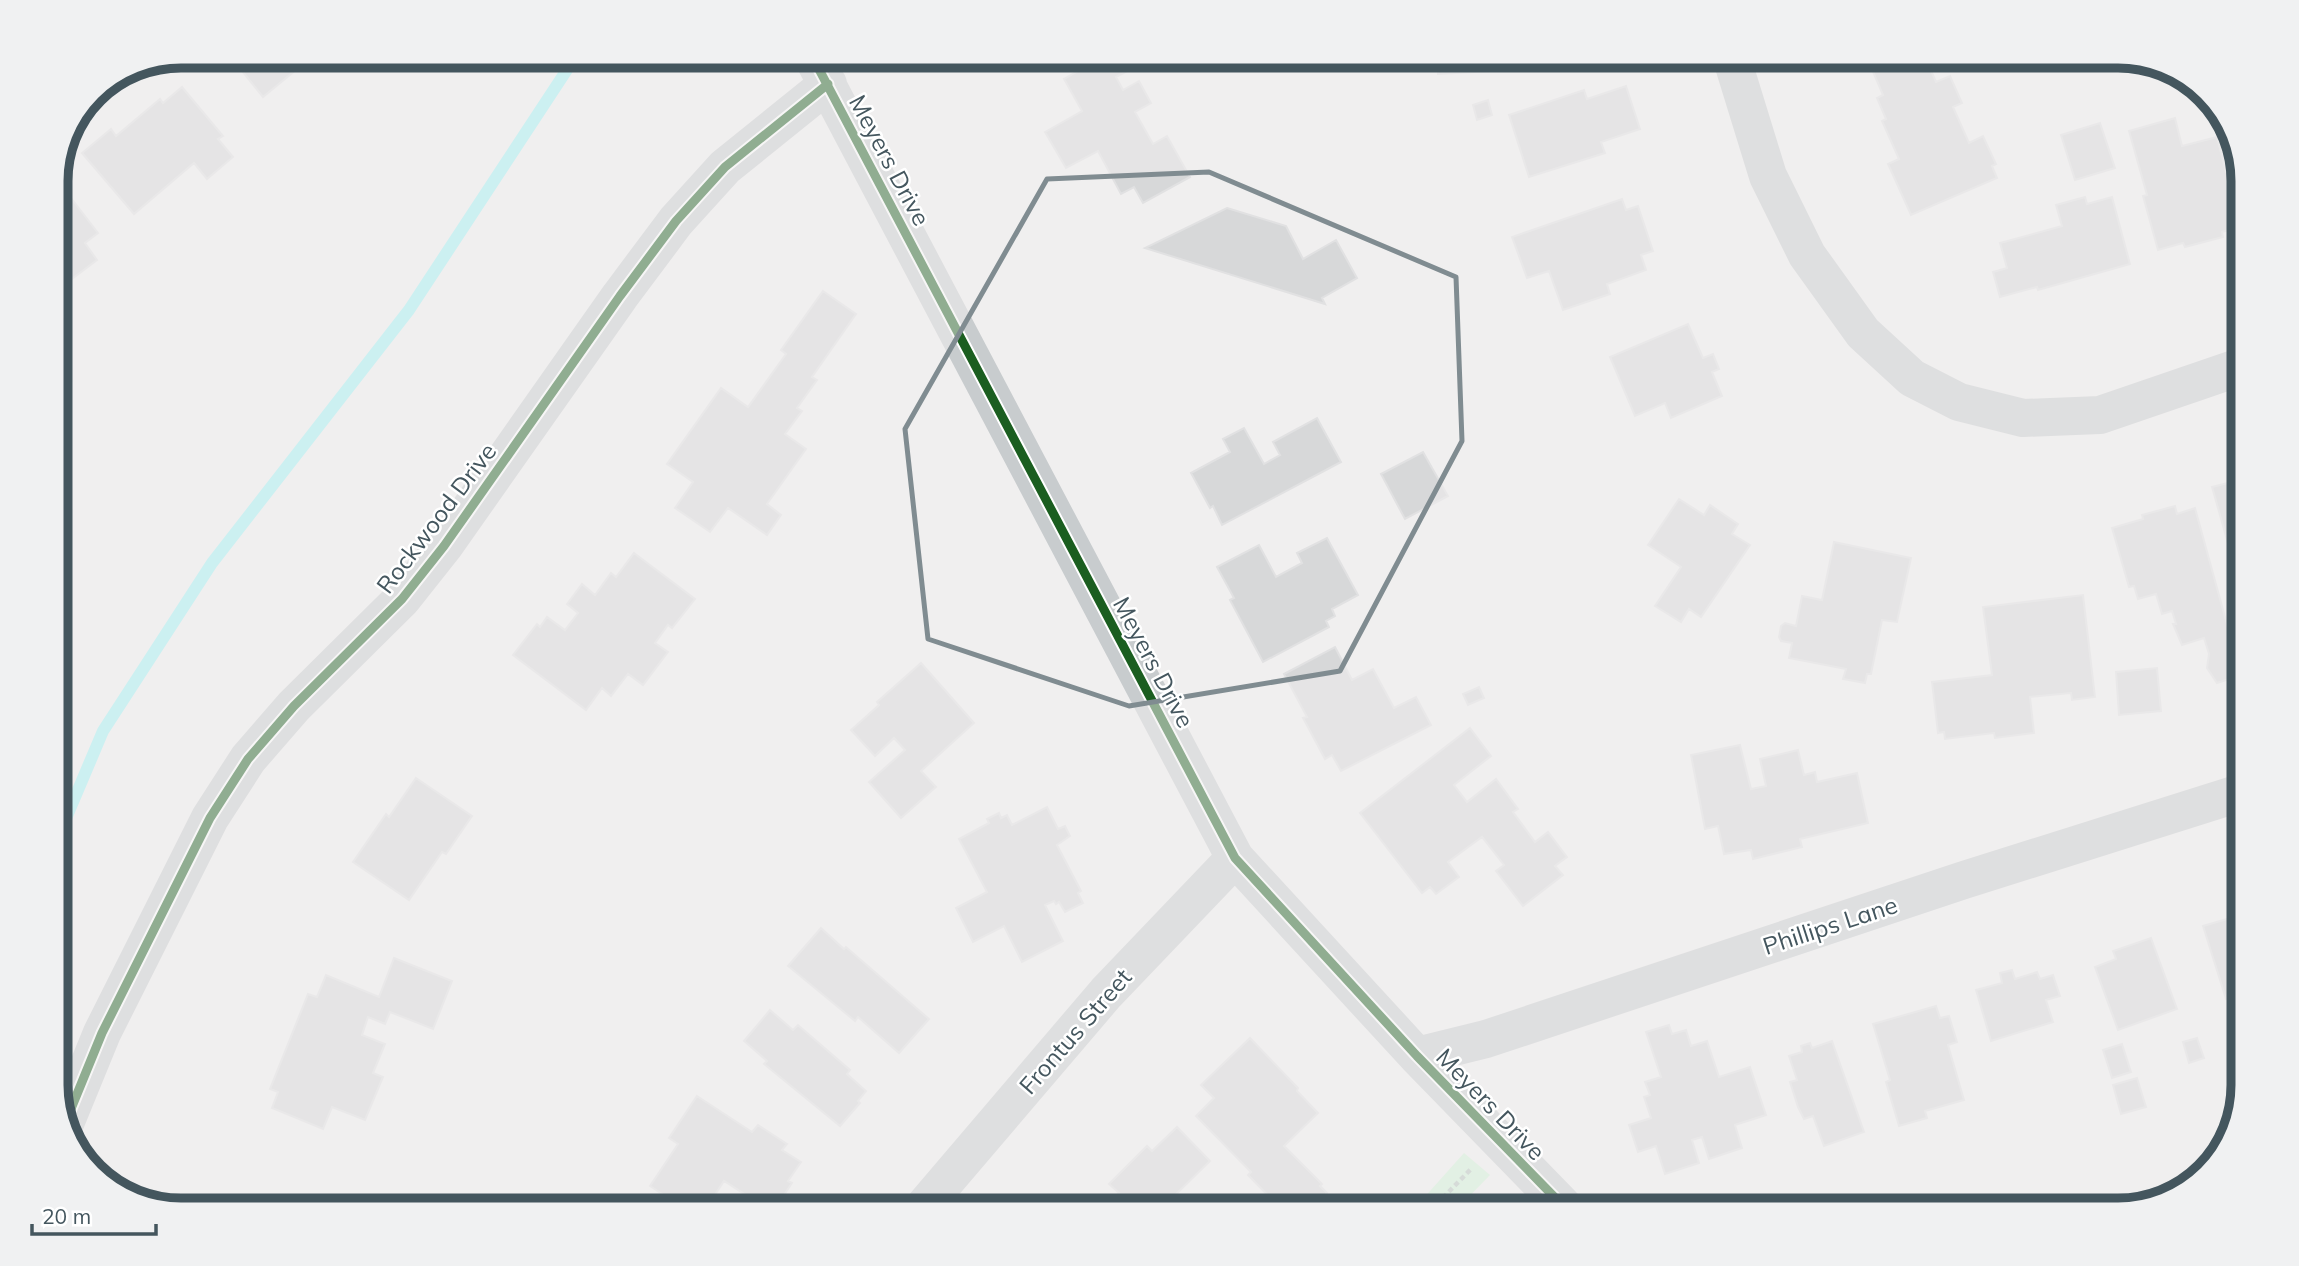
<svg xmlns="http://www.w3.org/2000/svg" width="2299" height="1266" font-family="Mulish,sans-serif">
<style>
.park{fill:#d1f2d7}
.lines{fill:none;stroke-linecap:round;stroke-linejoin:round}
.stream{stroke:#a0f1f4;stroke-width:12}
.building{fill:#d7d8d9;stroke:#e1e1e2;stroke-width:2}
.path{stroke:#b5c4bd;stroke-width:4.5;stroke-dasharray:5 3.5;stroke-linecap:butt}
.minor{stroke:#c8ccce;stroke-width:38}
.cycleway-casing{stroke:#fff;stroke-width:13}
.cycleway{stroke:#1b5e20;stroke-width:9}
.marked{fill:none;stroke:#808c91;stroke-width:5;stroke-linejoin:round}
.labels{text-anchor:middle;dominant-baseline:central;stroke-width:5;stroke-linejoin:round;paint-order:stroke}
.street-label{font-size:24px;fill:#44565e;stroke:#fff}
.rim{fill:none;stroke:#44565e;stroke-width:9}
</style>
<rect width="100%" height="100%" fill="#f0efef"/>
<!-- park -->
<path class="park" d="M 1464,1153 L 1490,1175 L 1456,1210 L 1413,1210 Z"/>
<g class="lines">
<!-- stream -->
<path class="stream" d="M 56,842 L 103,731 L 212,563 L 409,310 L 576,56"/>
</g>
<!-- building -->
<path class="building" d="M 230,56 L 313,56 L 263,97 Z
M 1105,56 L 1141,56 L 1144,62 L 1116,77 L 1123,90 L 1139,81 L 1151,103 L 1135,112 L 1153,144 L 1167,136 L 1190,177 L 1143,203 L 1134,187 L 1121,194 L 1098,151 L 1066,168 L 1045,132 L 1082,111 L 1064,79 Z
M 1437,56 L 1514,56 L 1514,64 L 1492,65 L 1492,71 L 1438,74 Z
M 1896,56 L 1903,56 L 1906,63 L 1925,56 L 1936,82 L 1950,76 L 1962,103 L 1953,107 L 1969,143 L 1983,136 L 1996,164 L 1992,166 L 1997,178 L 1911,215 L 1888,164 L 1899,159 L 1882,121 L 1886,119 L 1877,98 L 1883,95 L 1871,67 Z
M 1626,86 L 1640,129 L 1601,142 L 1605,153 L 1529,177 L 1509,115 L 1584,90 L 1587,99 Z
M 182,87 L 223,136 L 218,139 L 233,157 L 207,179 L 194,163 L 134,214 L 82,153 L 111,129 L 116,136 L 160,99 L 163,103 Z
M 1488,100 L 1492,115 L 1477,120 L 1473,105 Z
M 2175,118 L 2182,146 L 2217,137 L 2226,172 L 2230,171 L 2243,218 L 2243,226 L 2222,232 L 2223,237 L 2185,247 L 2183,243 L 2158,250 L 2143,196 L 2147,195 L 2129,131 Z
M 2100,123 L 2115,168 L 2075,180 L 2061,135 Z
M 58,181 L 98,233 L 85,243 L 97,260 L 56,291 Z
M 2085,197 L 2087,204 L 2112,197 L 2130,264 L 2038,290 L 2037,287 L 2000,297 L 1993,272 L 2007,268 L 2000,243 L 2062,226 L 2056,205 Z
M 1622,199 L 1626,210 L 1638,206 L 1653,251 L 1641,255 L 1646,270 L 1607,284 L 1610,294 L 1563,310 L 1549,271 L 1527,278 L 1512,237 Z
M 1227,208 L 1286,226 L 1303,259 L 1336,240 L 1357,278 L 1322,298 L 1325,304 L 1145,248 Z
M 823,291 L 856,314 L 812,377 L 817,380 L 797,408 L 802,411 L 785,434 L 806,449 L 767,504 L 781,515 L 767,535 L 728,508 L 710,532 L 675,508 L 693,482 L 667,464 L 721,388 L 748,407 L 786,354 L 781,350 Z
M 1688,324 L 1703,358 L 1713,354 L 1719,369 L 1712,372 L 1722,396 L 1671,418 L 1665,403 L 1635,416 L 1610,357 Z
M 1317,418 L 1341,462 L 1222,525 L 1213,506 L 1210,508 L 1191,473 L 1230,452 L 1223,439 L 1244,428 L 1264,464 L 1280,455 L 1273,442 Z
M 1423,452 L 1448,496 L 1405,519 L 1381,474 Z
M 2243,479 L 2243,585 L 2240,586 L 2212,487 Z
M 1679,499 L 1704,515 L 1710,505 L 1738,524 L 1732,534 L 1750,545 L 1701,617 L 1689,609 L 1681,622 L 1655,606 L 1681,567 L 1648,545 Z
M 2175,506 L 2177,514 L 2195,508 L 2241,675 L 2217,683 L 2207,668 L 2209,654 L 2204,638 L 2182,645 L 2173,624 L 2176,624 L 2172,611 L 2162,614 L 2156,594 L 2138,599 L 2134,586 L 2129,587 L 2112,528 L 2143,519 L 2142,515 Z
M 1327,538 L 1358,595 L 1332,609 L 1335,616 L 1326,621 L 1329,627 L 1263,662 L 1230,600 L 1234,598 L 1217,567 L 1259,545 L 1276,577 L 1302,563 L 1297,553 Z
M 1834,542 L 1911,558 L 1897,622 L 1882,620 L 1871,674 L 1867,674 L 1865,683 L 1843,679 L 1846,669 L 1789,658 L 1792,643 L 1781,641 L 1779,637 L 1781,626 L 1785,623 L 1796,626 L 1802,596 L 1822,600 Z
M 634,553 L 695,599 L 672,628 L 668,625 L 655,643 L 668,652 L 643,685 L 628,674 L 611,696 L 602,688 L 586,710 L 513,655 L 537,624 L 540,627 L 547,617 L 565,630 L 578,613 L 567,604 L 582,584 L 595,595 L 611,573 L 616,577 Z
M 2083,595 L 2095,697 L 2072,700 L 2071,693 L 2030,697 L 2034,733 L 1995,738 L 1994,733 L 1945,739 L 1944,732 L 1938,733 L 1932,682 L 1992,675 L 1983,607 Z
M 1335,647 L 1352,680 L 1373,669 L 1394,708 L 1416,697 L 1431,725 L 1341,771 L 1332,755 L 1325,759 L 1303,718 L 1307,717 L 1284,674 Z
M 921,663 L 974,723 L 921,771 L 936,787 L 901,818 L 869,782 L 905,750 L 894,738 L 875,756 L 851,730 L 879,705 L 877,702 Z
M 2157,668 L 2161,711 L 2119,715 L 2116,672 Z
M 1479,687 L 1484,698 L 1468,705 L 1463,694 Z
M 1470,728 L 1491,756 L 1454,785 L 1467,802 L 1496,779 L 1518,809 L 1513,812 L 1535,842 L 1548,832 L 1567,857 L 1555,866 L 1563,875 L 1523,906 L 1496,871 L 1504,865 L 1482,837 L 1448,862 L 1459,877 L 1436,894 L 1430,887 L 1422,893 L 1360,813 Z
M 1740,745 L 1751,789 L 1766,786 L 1760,759 L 1798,750 L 1804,775 L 1815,772 L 1817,782 L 1857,773 L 1868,823 L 1800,839 L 1802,847 L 1753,859 L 1751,850 L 1724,854 L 1718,826 L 1705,829 L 1691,755 Z
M 416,778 L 472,816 L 446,854 L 442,852 L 409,900 L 353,862 L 386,814 L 389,817 Z
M 1047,807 L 1058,829 L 1065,826 L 1070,836 L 1057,845 L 1081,891 L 1078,893 L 1083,903 L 1065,912 L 1059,902 L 1056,904 L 1054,901 L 1045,905 L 1063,941 L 1022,962 L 1004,926 L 973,942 L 956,908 L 987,892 L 959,839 L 989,823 L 987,819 L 999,813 L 1001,818 L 1007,815 L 1012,825 Z
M 2237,916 L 2240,927 L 2243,926 L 2243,993 L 2226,999 L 2203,926 Z
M 821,928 L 844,949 L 846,947 L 929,1019 L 899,1053 L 858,1017 L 855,1021 L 788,966 Z
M 2151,938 L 2177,1009 L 2118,1030 L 2095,967 L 2116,959 L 2113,951 Z
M 394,958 L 452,981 L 433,1029 L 390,1012 L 385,1024 L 368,1017 L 362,1035 L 385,1044 L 373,1073 L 383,1077 L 365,1120 L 332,1107 L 323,1129 L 272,1108 L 278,1092 L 270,1089 L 308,994 L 317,997 L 326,975 L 379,997 Z
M 2012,970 L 2015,979 L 2037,972 L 2040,979 L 2053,975 L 2060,996 L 2046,1000 L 2053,1022 L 1991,1041 L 1976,990 L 2002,983 L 2000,973 Z
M 1936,1006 L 1940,1018 L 1949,1016 L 1957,1042 L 1948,1045 L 1964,1100 L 1925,1111 L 1927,1118 L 1899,1126 L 1886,1082 L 1890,1080 L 1873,1024 Z
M 770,1010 L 793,1030 L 798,1025 L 850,1070 L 847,1074 L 866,1091 L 858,1101 L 860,1103 L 840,1126 L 764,1064 L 767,1061 L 744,1041 Z
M 1669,1025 L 1672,1034 L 1686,1030 L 1691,1046 L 1707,1041 L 1719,1077 L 1750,1067 L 1766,1115 L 1735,1125 L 1742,1148 L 1709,1159 L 1702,1137 L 1692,1140 L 1699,1163 L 1665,1174 L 1656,1146 L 1638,1152 L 1629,1125 L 1651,1118 L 1644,1097 L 1650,1095 L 1645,1082 L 1661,1077 L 1646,1032 Z
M 1250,1038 L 1298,1088 L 1297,1091 L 1318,1113 L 1284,1146 L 1322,1184 L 1320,1186 L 1327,1193 L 1310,1209 L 1303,1202 L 1295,1210 L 1282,1210 L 1248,1175 L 1251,1172 L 1196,1116 L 1214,1098 L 1201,1085 Z
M 2197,1038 L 2204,1058 L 2189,1063 L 2183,1042 Z
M 1832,1041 L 1864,1132 L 1824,1146 L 1813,1116 L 1804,1119 L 1798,1107 L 1790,1082 L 1797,1080 L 1789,1056 L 1802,1052 L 1801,1046 L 1810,1043 L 1812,1048 Z
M 2122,1044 L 2131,1072 L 2112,1078 L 2103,1050 Z
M 2137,1078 L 2146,1107 L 2121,1114 L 2113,1085 Z
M 697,1096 L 752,1132 L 758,1125 L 787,1144 L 782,1150 L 801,1162 L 788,1181 L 792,1183 L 774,1210 L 769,1210 L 724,1181 L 705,1210 L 686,1210 L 650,1186 L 678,1144 L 669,1138 Z
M 1177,1127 L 1210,1161 L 1160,1210 L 1107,1210 L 1104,1207 L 1119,1193 L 1109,1184 L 1147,1146 L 1152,1151 Z
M 225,1200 L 249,1210 L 221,1210 Z"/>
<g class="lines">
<!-- path -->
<path class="path" d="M 1431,1210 L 1472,1168"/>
<!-- minor -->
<path class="minor" d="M 812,56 L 1235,858 L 1417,1056 L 1567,1210
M 1731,56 L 1768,176 L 1807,255 L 1863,333 L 1912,378 L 1959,402 L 2023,418 L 2100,415 L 2243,366
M 1417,1056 L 1486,1039 L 1964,880 L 2243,792
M 66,1121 L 102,1033 L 210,818 L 248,759 L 294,706 L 402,599 L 444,546 L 620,296 L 676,221 L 725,167 L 828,84
M 921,1210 L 1106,993 L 1235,858"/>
<!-- cycleway casing -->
<g class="cycleway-casing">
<path id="cycleway" d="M 812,56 L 1235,858 L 1417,1056 L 1567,1210
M 66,1121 L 102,1033 L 210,818 L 248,759 L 294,706 L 402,599 L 444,546 L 620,296 L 676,221 L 725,167 L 828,84"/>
</g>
<!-- cycleway -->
<use href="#cycleway" class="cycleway"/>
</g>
<!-- marked area -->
<path d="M0 0H2299V1266H0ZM 1209,172 L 1456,277 L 1462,441 L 1340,671 L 1129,706 L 928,639 L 905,429 L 1047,179 Z" fill="#f0efef" fill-opacity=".55" fill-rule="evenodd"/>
<path class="marked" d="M 1209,172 L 1456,277 L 1462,441 L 1340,671 L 1129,706 L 928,639 L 905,429 L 1047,179 Z"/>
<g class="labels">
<!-- street labels -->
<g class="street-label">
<text transform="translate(890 160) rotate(62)">Meyers Drive</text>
<text transform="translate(436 518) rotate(-53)">Rockwood Drive</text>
<text transform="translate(1154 662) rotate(62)">Meyers Drive</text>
<text transform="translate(1830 925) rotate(-18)">Phillips Lane</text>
<text transform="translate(1075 1031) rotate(-49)">Frontus Street</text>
<text transform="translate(1491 1104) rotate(46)">Meyers Drive</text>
</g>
</g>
<!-- crop -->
<path d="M0 0H2299V1266H0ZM181 68H2118A113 113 0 0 1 2231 181V1085A113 113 0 0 1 2118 1198H181A113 113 0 0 1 68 1085V181A113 113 0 0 1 181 68Z" fill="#f0f1f2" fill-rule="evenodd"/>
<path class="rim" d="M181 68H2118A113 113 0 0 1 2231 181V1085A113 113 0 0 1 2118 1198H181A113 113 0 0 1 68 1085V181A113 113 0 0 1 181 68Z"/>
<!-- scale -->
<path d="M32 1224v10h124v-10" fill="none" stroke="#44565e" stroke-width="3.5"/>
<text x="42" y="1224" font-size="21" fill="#44565e" stroke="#ffffff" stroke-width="5" paint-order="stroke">20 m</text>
</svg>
